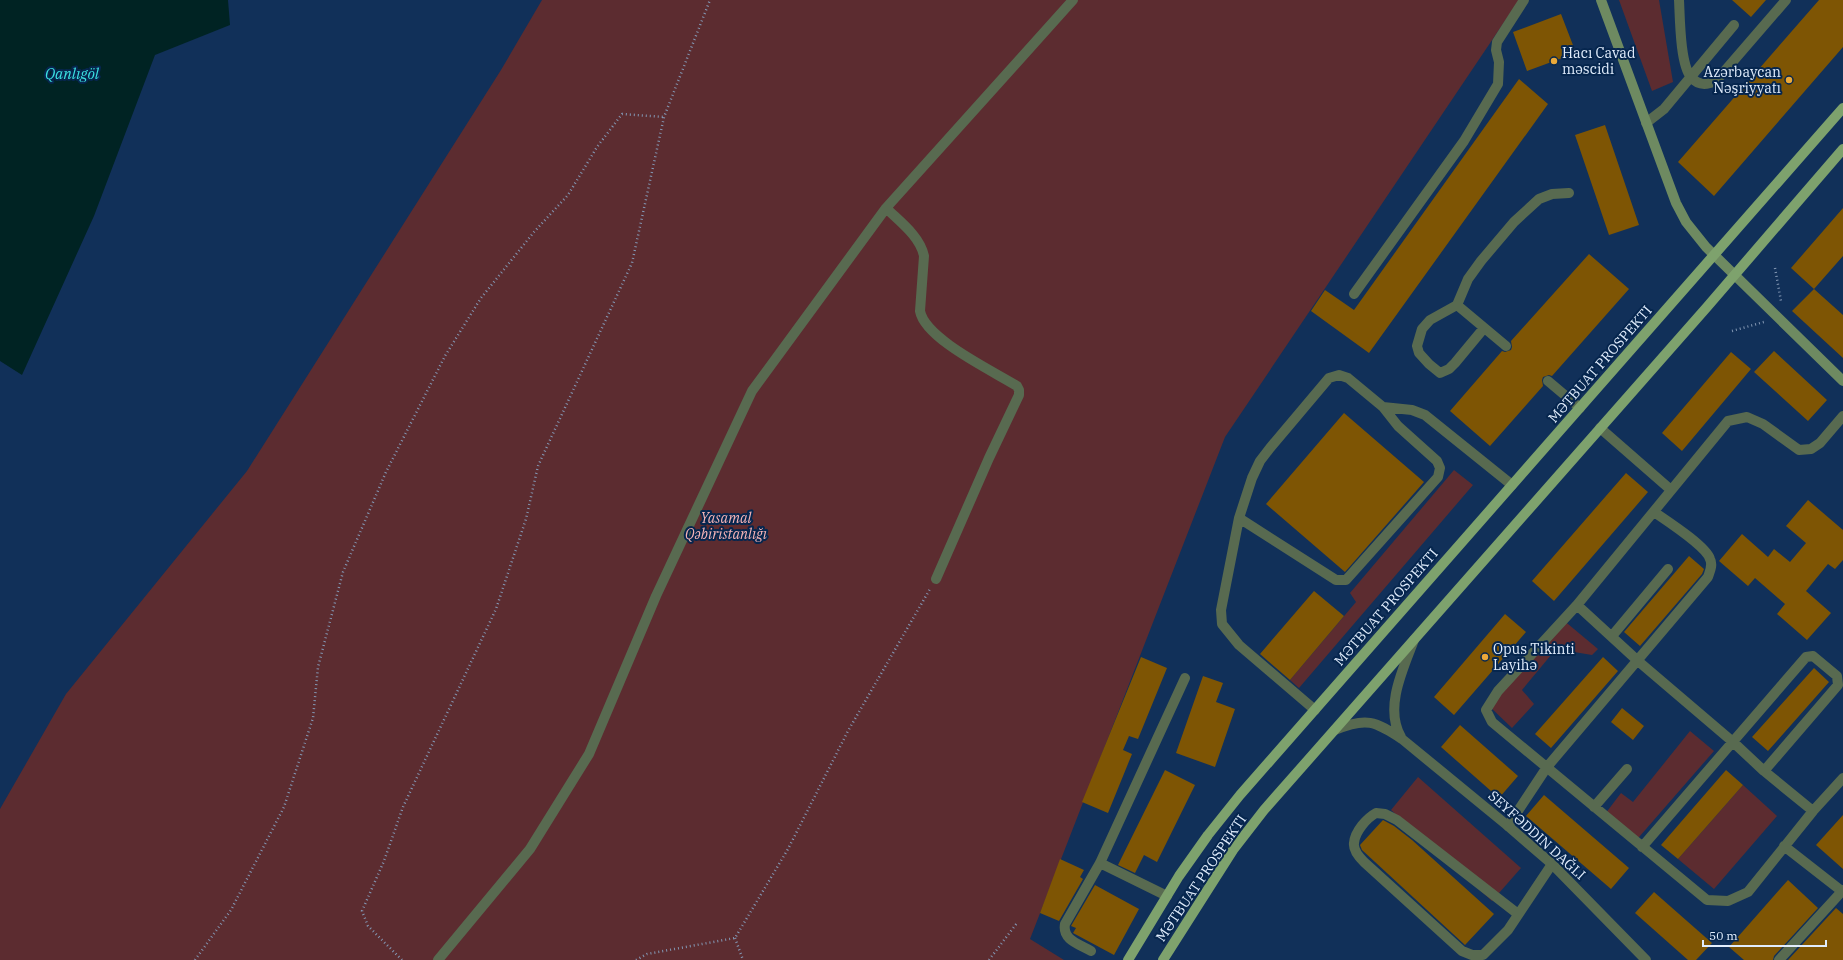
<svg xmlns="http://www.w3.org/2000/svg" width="1843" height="960" font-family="'IBM Plex Serif',serif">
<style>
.green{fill:#5c2c30}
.water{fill:#002323}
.building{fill:#7e5504}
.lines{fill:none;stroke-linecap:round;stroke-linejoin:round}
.path{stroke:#8397b3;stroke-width:2.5;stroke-dasharray:1 3;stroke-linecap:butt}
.service{stroke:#586a50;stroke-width:10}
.minor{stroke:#586a50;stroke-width:10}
.tertiary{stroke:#586a50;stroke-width:10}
.secondary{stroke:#6e8a61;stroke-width:10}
.primary{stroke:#7ea26d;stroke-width:10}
.poi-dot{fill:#eba93a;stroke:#06264e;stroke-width:1.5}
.labels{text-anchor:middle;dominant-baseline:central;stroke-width:4;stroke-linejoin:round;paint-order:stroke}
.poi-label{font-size:14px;fill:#e1edfd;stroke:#06264e;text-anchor:start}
.street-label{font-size:14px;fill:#e1edfd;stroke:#06264e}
.park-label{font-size:14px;font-style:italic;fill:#f6b4b6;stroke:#06264e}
.water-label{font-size:15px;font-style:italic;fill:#3be1e2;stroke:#06264e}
</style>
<rect width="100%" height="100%" fill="#113059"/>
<!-- green -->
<path class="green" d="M 542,0 L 1519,0 L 1225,437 L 1030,939 L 1064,960 L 0,960 L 0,809 L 66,694 L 247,471 L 501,70 Z
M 1619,0 L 1659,0 L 1673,82 L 1652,91 Z
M 1454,470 L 1473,485 L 1299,688 L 1290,680 L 1356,602 L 1350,593 Z
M 1562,619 L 1598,649 L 1592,655 L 1556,649 L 1522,690 L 1534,704 L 1512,728 L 1488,705 Z
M 1690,731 L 1714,751 L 1633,844 L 1602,818 L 1621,793 L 1633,802 Z
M 1418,777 L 1521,868 L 1492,901 L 1391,810 Z
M 1743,785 L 1777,816 L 1714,889 L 1678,859 Z"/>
<!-- water -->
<path class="water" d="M 0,0 L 228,0 L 230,25 L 155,55 L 94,216 L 22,375 L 0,361 Z"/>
<!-- building -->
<path class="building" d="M 1732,0 L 1766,0 L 1751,17 Z
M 1819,0 L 1843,0 L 1843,47 L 1714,196 L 1678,162 Z
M 1561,14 L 1576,53 L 1527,71 L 1513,32 Z
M 1519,79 L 1548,104 L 1369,353 L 1311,311 L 1325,290 L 1354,310 Z
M 1605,125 L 1639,225 L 1609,235 L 1575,135 Z
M 1843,208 L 1843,256 L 1814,289 L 1791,268 Z
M 1589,254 L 1629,289 L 1552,376 L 1549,375 L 1543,377 L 1542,380 L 1543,386 L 1490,446 L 1450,411 L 1502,351 L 1505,352 L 1511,350 L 1512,347 L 1511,341 Z
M 1814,289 L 1843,315 L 1843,358 L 1792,311 Z
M 1774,351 L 1827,400 L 1808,421 L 1754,372 Z
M 1731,352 L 1751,369 L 1682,451 L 1662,433 Z
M 1344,413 L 1424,482 L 1345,572 L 1266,504 Z
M 1626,473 L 1648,492 L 1554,601 L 1532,581 Z
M 1808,500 L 1843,530 L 1843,560 L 1835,569 L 1828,564 L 1806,591 L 1831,613 L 1807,640 L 1777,614 L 1785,604 L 1755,578 L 1748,586 L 1719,561 L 1742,534 L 1768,557 L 1774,549 L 1790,562 L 1806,543 L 1786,526 Z
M 1689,556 L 1704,569 L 1702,574 L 1640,646 L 1624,632 Z
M 1314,591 L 1344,616 L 1290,680 L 1260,654 Z
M 1505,614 L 1526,632 L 1454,715 L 1434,697 Z
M 1141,657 L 1167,668 L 1138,739 L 1129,736 L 1123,750 L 1132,754 L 1108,813 L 1082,802 Z
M 1603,657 L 1618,671 L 1551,748 L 1535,734 Z
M 1814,668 L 1829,682 L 1768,751 L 1752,737 Z
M 1203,676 L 1223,683 L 1216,702 L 1235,709 L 1215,767 L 1176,753 Z
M 1622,708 L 1644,726 L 1633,740 L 1611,722 Z
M 1460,725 L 1518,776 L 1499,798 L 1441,747 Z
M 1165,770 L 1195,785 L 1157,862 L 1144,855 L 1135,873 L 1118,865 Z
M 1726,770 L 1743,785 L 1678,859 L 1661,845 Z
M 1544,795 L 1629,868 L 1611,889 L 1526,816 Z
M 1843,815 L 1843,869 L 1816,845 Z
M 1383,820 L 1394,826 L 1412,840 L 1494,914 L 1465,945 L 1362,850 L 1360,845 Z
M 1060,859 L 1084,870 L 1080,877 L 1083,879 L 1059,921 L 1040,913 Z
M 1788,880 L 1818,908 L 1774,956 L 1773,960 L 1744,960 L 1729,947 Z
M 1095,885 L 1139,909 L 1114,955 L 1073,933 L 1076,928 L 1071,926 Z
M 1654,892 L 1712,943 L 1696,960 L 1688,960 L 1635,913 Z
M 1836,908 L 1843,914 L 1843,960 L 1788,960 Z"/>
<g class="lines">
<!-- path -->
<path class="path" d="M 1775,268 L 1781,301
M 1732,331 L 1764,322
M 735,938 L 743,960
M 195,960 L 231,910 L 284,807 L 313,718 L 318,667 L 343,572 L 386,472 L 445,356 L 481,298 L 534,232 L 568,195 L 597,147 L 622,114 L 664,117
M 402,960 L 368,926 L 362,911 L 384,861 L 403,807 L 496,609 L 526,519 L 538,466 L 632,263 L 664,117 L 710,0
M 636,960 L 647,954 L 735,938 L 788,849 L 848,731 L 930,589
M 989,960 L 1017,923"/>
<!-- service -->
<path class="service" d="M 1679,0 C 1680,18 1680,64 1691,77 C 1698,86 1707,85 1716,81 L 1786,0
M 1646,123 L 1664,109 L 1734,25
M 886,208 C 899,221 920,236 924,256 L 920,311 C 925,339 993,371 1017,386 L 1019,390 L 1019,395 L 989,458 L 936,579
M 1354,294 L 1464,141 L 1498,84 L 1499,62 L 1496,50 L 1497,42 L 1524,0
M 1457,305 L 1506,346
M 1484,328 L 1455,363 L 1449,369 L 1440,373 L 1429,364 L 1419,353 L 1417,346 L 1422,329 L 1430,320 L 1457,305 L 1468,279 L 1481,261 L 1514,222 L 1539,199 L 1552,194 L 1569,193
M 1548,381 L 1580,408
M 1843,416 L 1820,443 L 1811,449 L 1799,450 L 1763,424 L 1747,417 L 1728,421 L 1577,605 L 1498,691 L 1486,710 L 1492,722 L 1707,900 L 1728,901 L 1748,892 L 1813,811 L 1843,778
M 1600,428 L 1671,490
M 1239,518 L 1336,580 L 1346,580 L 1438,477 L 1440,468 L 1437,461 L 1398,426 L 1383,407
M 1577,605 L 1638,661 L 1733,742 L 1764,771 L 1813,811
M 1612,636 L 1668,569
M 1315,710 L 1239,645 L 1222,624 L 1221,610 L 1239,518 L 1252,478 L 1260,461 L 1270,448 L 1329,378 L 1339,375 L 1348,378 L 1383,407 L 1412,410 L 1425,415 L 1512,485
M 1594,807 L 1627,769
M 1508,826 L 1547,767 L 1708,577 C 1710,571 1713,565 1710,559 C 1706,546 1667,521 1654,512
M 1784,846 L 1843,892
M 1642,847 L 1806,657 L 1813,656 L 1837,676 L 1838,685 L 1764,771
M 1100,863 L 1167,896
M 1518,914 L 1397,820 L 1385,814 L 1376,813 C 1367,818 1355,831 1354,843 C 1353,850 1359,857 1364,862 L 1462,951 L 1472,955 L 1483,955 L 1508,930 L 1552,864
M 1091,951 C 1079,944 1062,940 1065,924 L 1100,863 L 1185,678
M 438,960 L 530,849 L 589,754 L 656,596 L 752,391 L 886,208 L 1073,0"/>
<!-- minor -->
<path class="minor" d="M 1779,960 L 1843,890"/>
<!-- tertiary -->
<path class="tertiary" d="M 1335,730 C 1366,717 1375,721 1402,739 L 1508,826 L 1552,864 L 1646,960
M 1401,737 C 1384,708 1403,669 1414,640"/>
<!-- secondary -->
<path class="secondary" d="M 1601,0 L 1676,203 L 1686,222 L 1706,247 L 1843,381"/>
<!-- primary -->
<path class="primary" d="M 1128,960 L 1179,876 L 1208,835 L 1240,795 L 1843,108
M 1163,960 L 1233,850 L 1264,810 L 1707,307 L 1843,149"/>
</g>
<!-- markers -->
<g class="poi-dot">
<circle cx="1554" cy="61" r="4"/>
<circle cx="1789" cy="80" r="4"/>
<circle cx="1485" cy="657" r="4"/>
</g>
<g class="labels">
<!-- poi labels -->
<g class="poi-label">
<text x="1562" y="53">Hacı Cavad<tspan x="1562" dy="16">məscidi</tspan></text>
<text x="1781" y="72" text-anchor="end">Azərbaycan<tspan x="1781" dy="16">Nəşriyyatı</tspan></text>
<text x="1493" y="649">Opus Tikinti<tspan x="1493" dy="16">Layihə</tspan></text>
</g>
<!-- street labels -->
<g class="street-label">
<text transform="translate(1600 364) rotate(-49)">MƏTBUAT PROSPEKTI</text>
<text transform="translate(1386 607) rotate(-49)">MƏTBUAT PROSPEKTI</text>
<text transform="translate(1537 835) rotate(42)">SEYFƏDDIN DAĞLI</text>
<text transform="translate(1201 878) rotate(-56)">MƏTBUAT PROSPEKTI</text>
</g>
<!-- park labels -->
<g class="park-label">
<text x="726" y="518">Yasamal<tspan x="726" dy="16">Qəbiristanlığı</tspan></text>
</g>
<!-- water labels -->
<g class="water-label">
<text x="72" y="73">Qanlıgöl</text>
</g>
</g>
<!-- scale -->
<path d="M1703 940v6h123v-6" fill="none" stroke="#e1edfd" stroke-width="2"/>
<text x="1709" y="940" font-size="12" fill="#e1edfd" stroke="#06264e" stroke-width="3" paint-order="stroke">50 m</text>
</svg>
